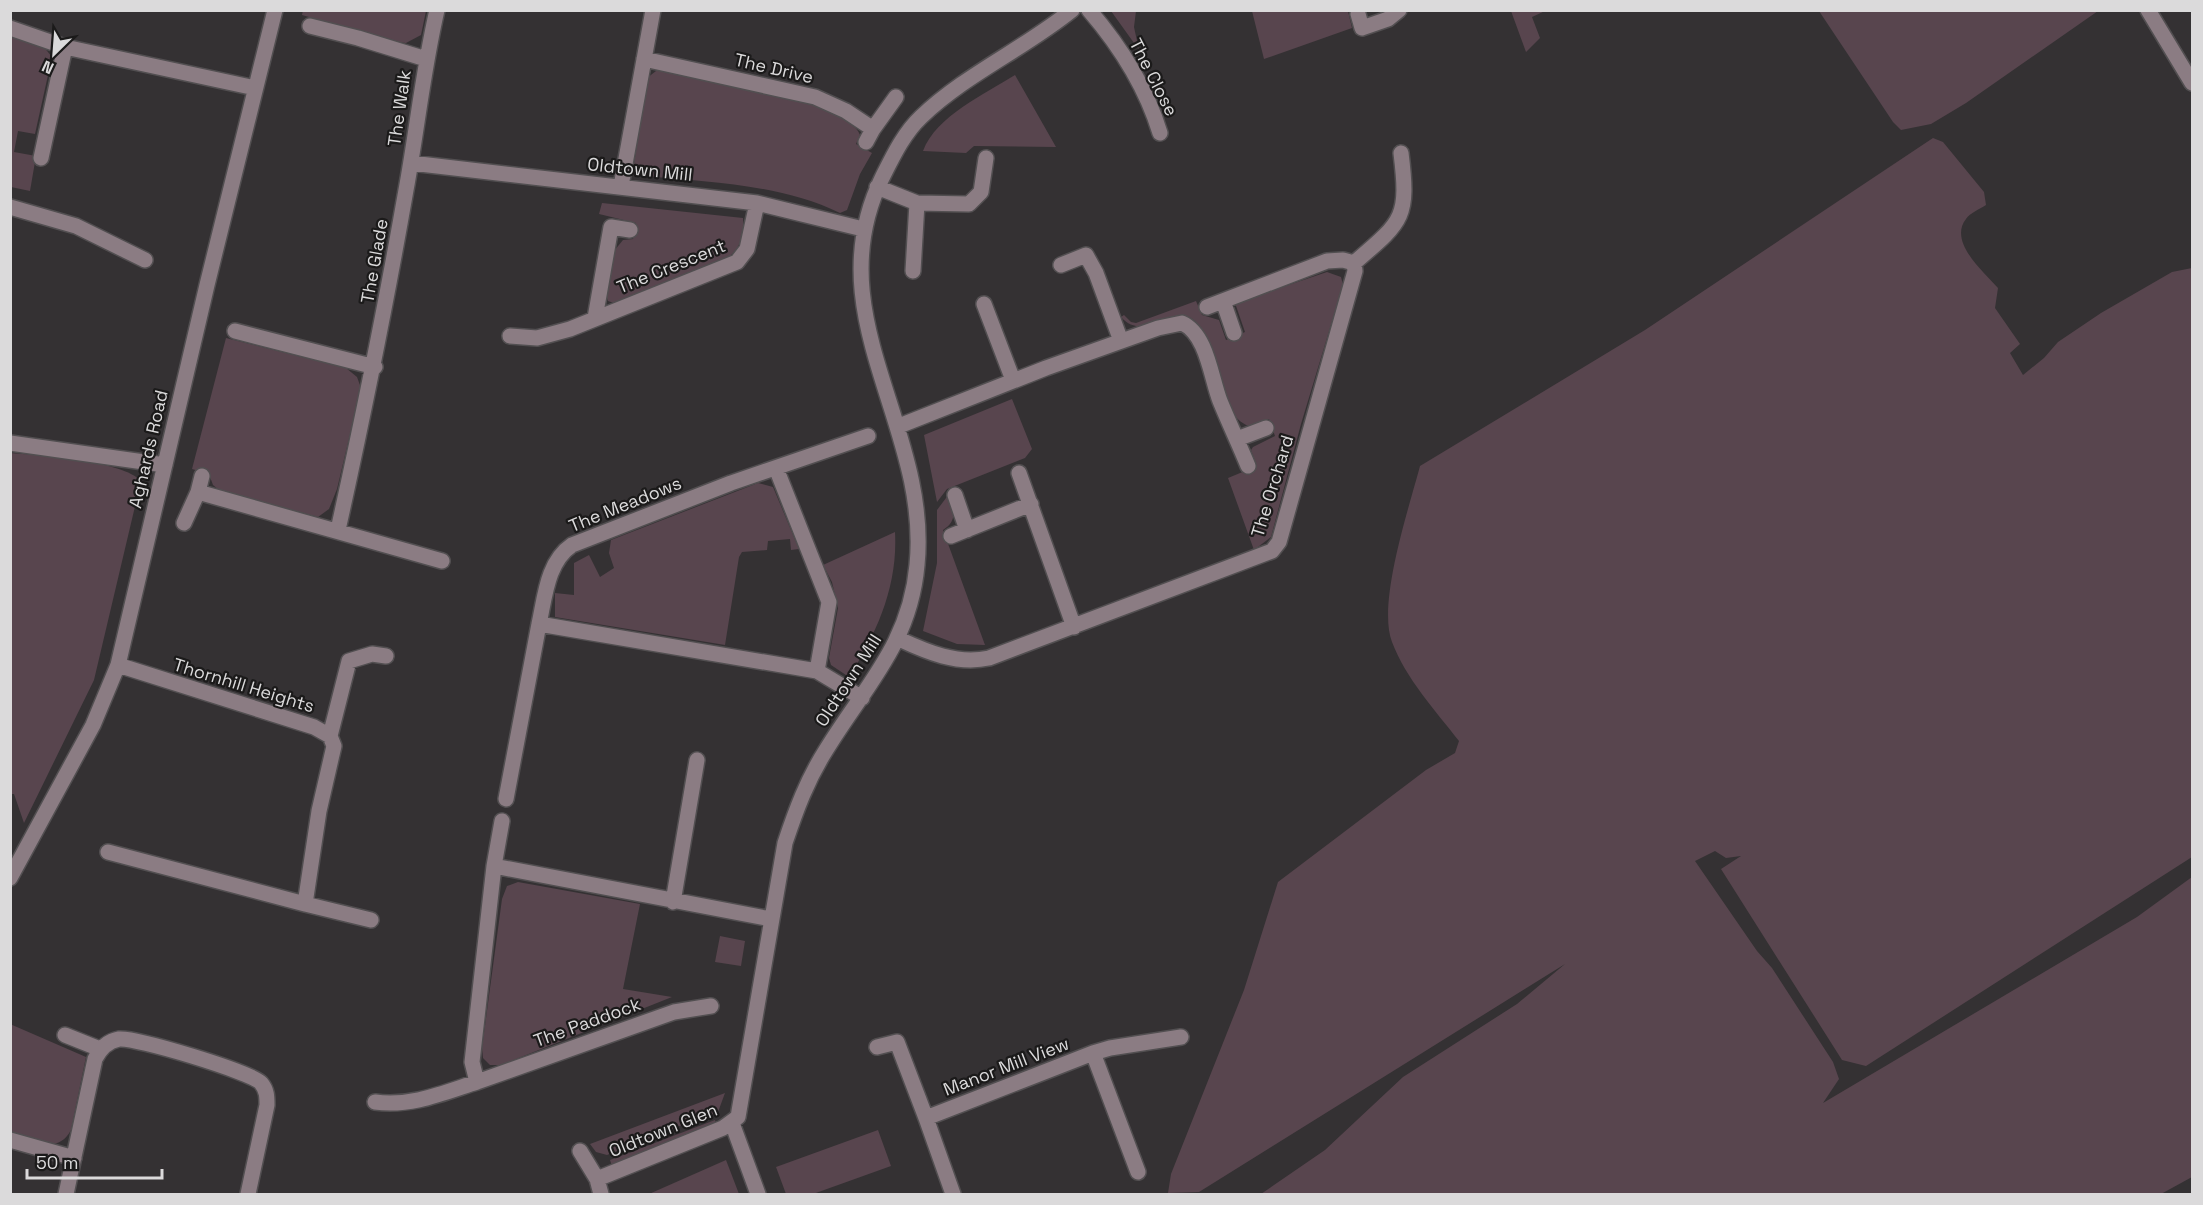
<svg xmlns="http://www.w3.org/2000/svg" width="2203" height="1205" font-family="'Space Grotesk',sans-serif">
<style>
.green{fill:#58454e}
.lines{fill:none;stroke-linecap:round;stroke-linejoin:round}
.minor-casing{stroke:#524f51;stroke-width:18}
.minor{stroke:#8b7c83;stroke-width:15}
.labels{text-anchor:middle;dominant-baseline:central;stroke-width:4.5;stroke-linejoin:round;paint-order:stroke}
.street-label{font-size:18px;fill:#dbdadb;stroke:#1b1a1a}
</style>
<rect width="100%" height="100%" fill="#343133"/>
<!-- green -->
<path class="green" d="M 303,10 L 426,11 L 421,35 L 406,43 L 395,42 L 302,15 Z
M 1111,11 L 1136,11 L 1134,27 L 1139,50 Z
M 1252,11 L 1348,11 L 1352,28 L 1264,59 Z
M 1511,11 L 1545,11 L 1532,17 L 1540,38 L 1526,52 Z
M 1819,11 L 2098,11 L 1966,103 L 1931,124 L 1901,130 L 1893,122 Z
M 10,33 L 43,46 L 52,57 L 35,134 L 18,131 L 14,152 L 36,156 L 30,191 L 11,187 Z
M 665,70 C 701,78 850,102 860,135 L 856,144 L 872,153 L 860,174 L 847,210 L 840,213 C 780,184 709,182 644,176 L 636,172 L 634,164 L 647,78 L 656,71 Z
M 1015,75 L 1056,147 L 974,146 L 966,153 L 923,151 C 936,116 985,94 1015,75 Z
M 1933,138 L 1943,142 L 1984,192 L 1986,205 C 1980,209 1970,213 1966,219 C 1948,242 1984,272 1998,288 L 1995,308 L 2020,344 L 2010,353 L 2023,375 L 2044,358 L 2058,342 L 2101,313 L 2172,272 L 2192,268 L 2192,857 L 1866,1066 L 1842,1060 L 1721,869 L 1741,856 L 1726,858 L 1715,851 L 1695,861 L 1757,951 L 1772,968 L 1833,1062 L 1839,1079 L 1823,1103 L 2137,917 L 2192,877 L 2192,1177 L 2161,1194 L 1261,1194 L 1325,1150 L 1403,1077 L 1517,1004 L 1565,964 L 1199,1192 L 1168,1193 L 1171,1174 L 1244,990 L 1278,882 L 1426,770 L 1455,753 L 1459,741 C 1435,710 1406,679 1392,642 C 1377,603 1409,508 1420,466 L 1645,330 Z
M 602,203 L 743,218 C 744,236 742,245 728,258 L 614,303 L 608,301 L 606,295 L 614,251 L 623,240 L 633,239 L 636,223 L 599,214 Z
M 1327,272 L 1341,277 L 1343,285 L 1301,424 L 1271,537 L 1254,550 L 1228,478 L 1257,466 L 1251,450 L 1253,447 L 1275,436 L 1269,419 L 1249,426 C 1215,414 1220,346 1195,321 C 1176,303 1145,344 1121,317 L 1124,315 L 1131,322 L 1136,323 L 1196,301 L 1202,315 L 1219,320 L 1226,340 L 1245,332 L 1235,303 Z
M 226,338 L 346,368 L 357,377 L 361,388 L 337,489 L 329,509 L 318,517 L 219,490 L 213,485 L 209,474 L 192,469 Z
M 1012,399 L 1032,449 L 1025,458 L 947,489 L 937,502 L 924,435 Z
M 10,453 C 38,455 124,461 141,481 L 94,680 L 24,823 L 14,794 L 10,794 Z
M 758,483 L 773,487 L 799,549 L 791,550 L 790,539 L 768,541 L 767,550 L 742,552 L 739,557 L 725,645 L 555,617 L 555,593 L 574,595 L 574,563 L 589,555 L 600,577 L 614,568 L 609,553 L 611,540 Z
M 949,494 C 954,509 958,521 943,530 L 985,645 L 957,644 L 923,631 L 937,563 L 937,510 Z
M 895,532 C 898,586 877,633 849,677 L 831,665 L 829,658 L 838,608 L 832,582 L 823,565 Z
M 518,882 L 640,904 L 623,989 L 672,997 L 501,1065 L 490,1065 L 483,1058 L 482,1048 L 502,899 L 507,886 Z
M 720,936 L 745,941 L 741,966 L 715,962 Z
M 10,1024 L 86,1057 L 71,1130 C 57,1156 33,1140 11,1132 Z
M 725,1093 L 718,1112 L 708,1116 L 706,1109 L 696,1113 L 697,1119 L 607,1155 L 596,1152 L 590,1144 Z
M 715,1120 L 716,1125 L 612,1166 L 610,1160 Z
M 878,1130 L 891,1166 L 813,1194 L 786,1194 L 776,1167 Z
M 726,1160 L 739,1194 L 649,1194 Z"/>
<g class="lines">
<!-- minor casing -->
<g class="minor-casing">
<path id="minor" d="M 1089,10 C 1120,46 1146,87 1160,133
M 2148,10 L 2192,83
M 1358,14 L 1362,28 L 1388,19 L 1399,10
M 310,26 L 358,38 L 426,59
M 10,28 L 65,47 L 255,88
M 644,59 L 815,97 L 846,111 L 873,129 L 866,142
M 873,129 L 896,97
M 41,158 L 65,47
M 411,163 L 757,203 L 863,229
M 621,186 L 653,10
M 877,187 L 917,203 L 969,204 L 981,192 L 986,158
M 10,207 L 76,226 L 145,260
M 1354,263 C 1403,221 1409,218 1401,153
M 1061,265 L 1086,255 L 1096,273 L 1121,341
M 913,271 L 917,203
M 1223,301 L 1234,333
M 984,304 L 1013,380
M 1207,307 L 1327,261 L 1343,260 L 1354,263
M 595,318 L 611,227 L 630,230
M 235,331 L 375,367
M 510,336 L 537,338 L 570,329 L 737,262 L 747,249 L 757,203
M 899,426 L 1046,368 L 1158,328 L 1182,323 C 1207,334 1211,378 1220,401 C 1229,423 1239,444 1248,466
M 1237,439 L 1266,428
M 10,443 L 165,465
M 776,468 L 829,602 L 817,671
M 1019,473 L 1074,627
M 202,476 L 198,492 L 442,561
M 955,495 L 967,530
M 184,523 L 198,492
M 338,530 C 363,417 386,304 406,190 C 417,130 423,70 437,10
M 951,536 L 1031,504
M 539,624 C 545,597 547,562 572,545 L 731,483 L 868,436
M 899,639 C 927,652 957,665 989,658 L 1272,551 L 1279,542 L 1355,271 L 1354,263
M 118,665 L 314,727 L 330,736 L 334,746 L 319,811 L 305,904 L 371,920
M 330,736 L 349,661 L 372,654 L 386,656
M 506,799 L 539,624 L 817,671 L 862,698
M 502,821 L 494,866 L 771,919
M 108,852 L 305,904
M 494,866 L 472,1062 L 477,1082 L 674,1012 L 711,1006
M 10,878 L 93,725 L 118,665 L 207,285 L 275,10
M 673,902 L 697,760
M 65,1035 L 100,1049
M 877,1047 L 897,1042 L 926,1118
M 1093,1053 L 1138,1172
M 375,1102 C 411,1107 443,1093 477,1082
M 732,1123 L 758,1194
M 10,1140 L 74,1158
M 580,1151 L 597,1179 L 601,1194
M 597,1179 L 723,1128 L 738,1117 L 785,843 C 796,810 807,780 826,750 C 865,686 910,644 917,565 C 931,427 815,315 882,178 C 893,156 904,133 921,117 C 966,74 1024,49 1072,10
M 66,1194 L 95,1059 C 100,1049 108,1041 119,1039 C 135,1037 251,1072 261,1083 C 267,1090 267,1097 267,1105 L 248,1194
M 953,1194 L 926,1118 L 1093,1053 L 1110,1048 L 1181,1037"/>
</g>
<!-- minor -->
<use href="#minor" class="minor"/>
</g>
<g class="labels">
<!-- street labels -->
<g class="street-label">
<text transform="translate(774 68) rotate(13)">The Drive</text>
<text transform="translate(1154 77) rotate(63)">The Close</text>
<text transform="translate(399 108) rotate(-82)">The Walk</text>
<text transform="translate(640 169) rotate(6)">Oldtown Mill</text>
<text transform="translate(374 261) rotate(-80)">The Glade</text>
<text transform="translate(671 266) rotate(-22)">The Crescent</text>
<text transform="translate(148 449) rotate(-77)">Aghards Road</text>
<text transform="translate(1272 486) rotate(-73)">The Orchard</text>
<text transform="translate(625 504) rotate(-22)">The Meadows</text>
<text transform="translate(848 680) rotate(-57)">Oldtown Mill</text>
<text transform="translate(244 685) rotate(17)">Thornhill Heights</text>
<text transform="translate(587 1022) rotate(-20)">The Paddock</text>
<text transform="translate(1006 1066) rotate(-21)">Manor Mill View</text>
<text transform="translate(663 1130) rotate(-22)">Oldtown Glen</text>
</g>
</g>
<!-- border -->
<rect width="2203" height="1205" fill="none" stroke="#dbdadb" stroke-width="24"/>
<!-- north arrow -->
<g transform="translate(54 54) rotate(205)" stroke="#1b1a1a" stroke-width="4.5" paint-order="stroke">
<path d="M0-4.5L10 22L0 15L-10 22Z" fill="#dbdadb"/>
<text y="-9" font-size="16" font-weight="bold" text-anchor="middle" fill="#dbdadb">N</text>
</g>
<!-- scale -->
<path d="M27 1169v9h135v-9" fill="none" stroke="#dbdadb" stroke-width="3"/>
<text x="36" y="1169" font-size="18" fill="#dbdadb" stroke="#1b1a1a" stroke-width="4.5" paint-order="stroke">50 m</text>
</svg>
